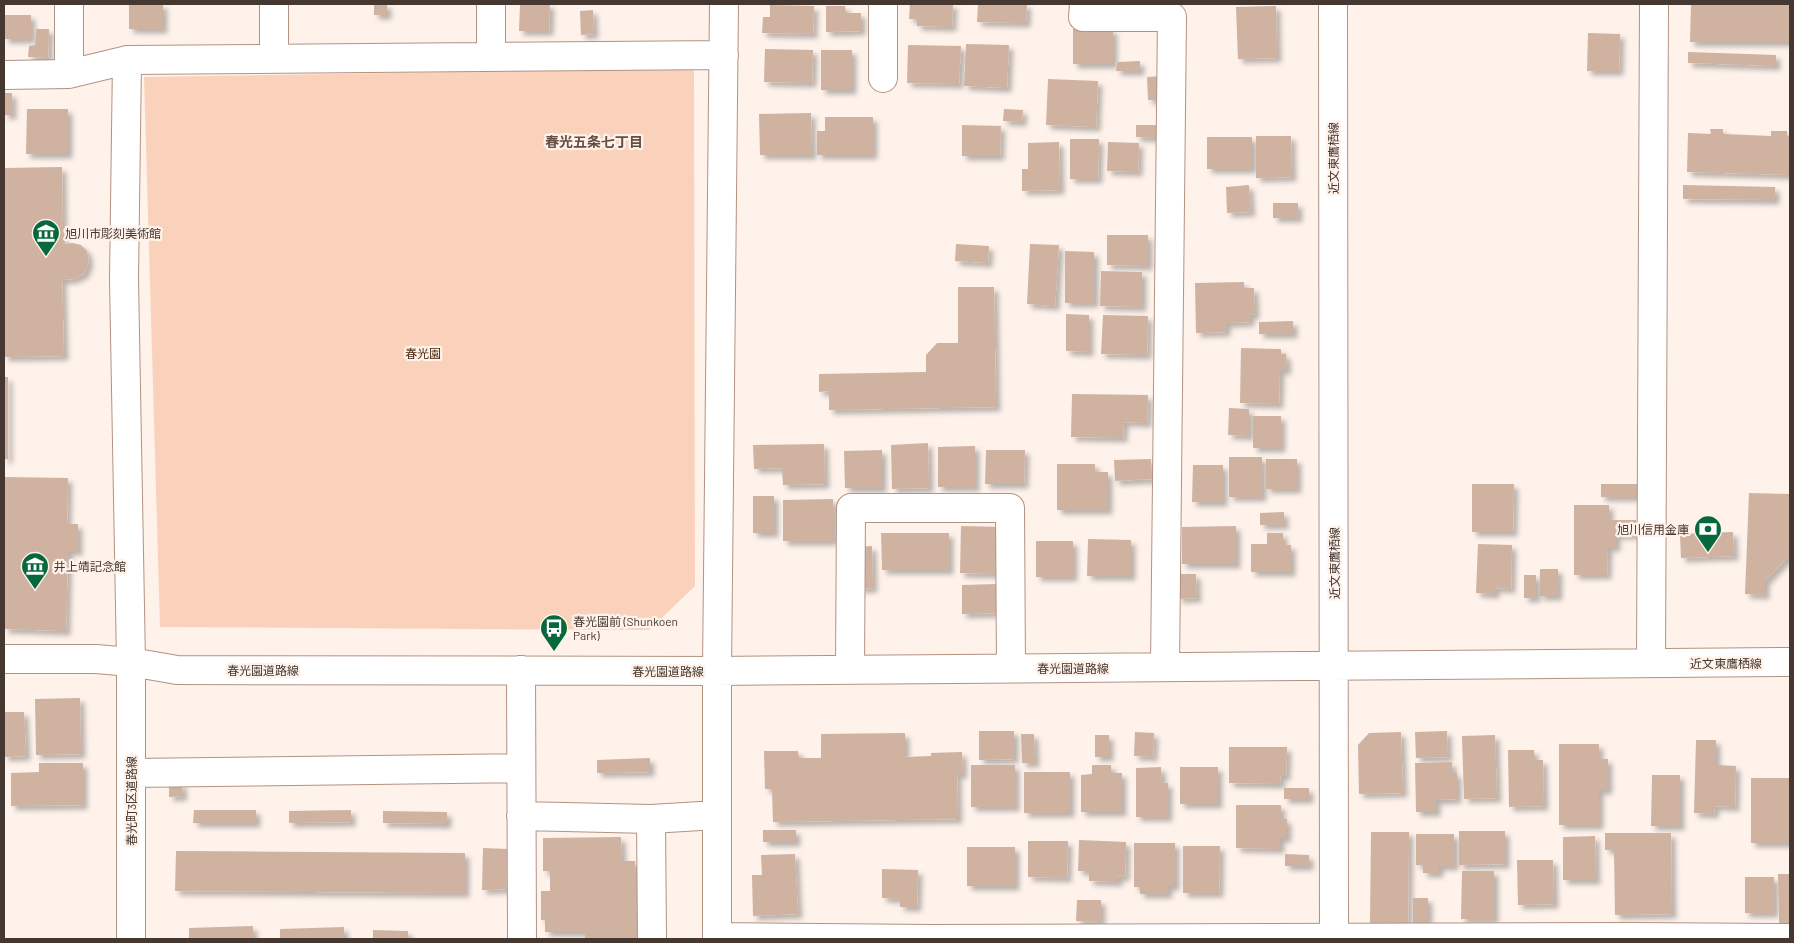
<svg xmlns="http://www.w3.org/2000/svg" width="1794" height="943" font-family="Barlow,'Noto Sans JP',sans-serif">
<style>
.green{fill:#fad2bc}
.building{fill:#d0b2a1;filter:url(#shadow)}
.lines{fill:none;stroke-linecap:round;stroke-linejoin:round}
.minor-casing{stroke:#b19383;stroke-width:30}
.minor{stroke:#fff;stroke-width:28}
.labels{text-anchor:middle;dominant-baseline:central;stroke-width:4.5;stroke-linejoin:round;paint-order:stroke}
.street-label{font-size:12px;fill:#443831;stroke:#fef2eb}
.poi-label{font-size:12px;fill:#443831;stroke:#fef2eb;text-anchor:start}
.park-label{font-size:12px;fill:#47230d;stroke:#fef2eb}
.neighbourhood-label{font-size:14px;font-weight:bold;fill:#684e40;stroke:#fef2eb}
</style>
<defs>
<filter id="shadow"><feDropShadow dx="4.5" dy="4.5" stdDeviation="2.5" flood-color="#0004"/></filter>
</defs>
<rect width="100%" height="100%" fill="#fef2eb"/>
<!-- green -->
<path class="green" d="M 694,68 L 695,586 L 649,630 L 160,627 L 144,77 Z"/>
<!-- building -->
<path class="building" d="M 129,4 L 163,4 L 163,29 L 129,29 Z
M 374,4 L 387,4 L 387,15 L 374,15 Z
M 520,4 L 550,4 L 549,31 L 519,31 Z
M 910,4 L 953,4 L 952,27 L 917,26 L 917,19 L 909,19 Z
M 978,4 L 1027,4 L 1026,23 L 977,22 Z
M 1691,4 L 1790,4 L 1790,42 L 1690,42 Z
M 770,5 L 814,6 L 813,34 L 762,33 L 763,17 L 770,17 Z
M 826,6 L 845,6 L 846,13 L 861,13 L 861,31 L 826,32 Z
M 1276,6 L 1277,58 L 1238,59 L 1236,7 Z
M 593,10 L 594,34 L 581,35 L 580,11 Z
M 4,15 L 31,15 L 31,39 L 4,39 Z
M 36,29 L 49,29 L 48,58 L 28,57 L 29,46 L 35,45 Z
M 1073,29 L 1113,29 L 1113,64 L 1073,64 Z
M 1588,33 L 1620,34 L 1619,71 L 1587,71 Z
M 966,44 L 1009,45 L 1007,88 L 964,86 Z
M 908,45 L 961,46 L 959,84 L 907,83 Z
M 765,49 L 813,50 L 812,83 L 764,82 Z
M 821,50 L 852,50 L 852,90 L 821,90 Z
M 1688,52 L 1776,55 L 1776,66 L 1688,63 Z
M 1140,61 L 1140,71 L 1116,71 L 1117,62 Z
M 1162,76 L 1163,100 L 1148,100 L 1147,77 Z
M 1048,79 L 1098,81 L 1096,127 L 1046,125 Z
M 4,93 L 12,93 L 12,115 L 4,115 Z
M 27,109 L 68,109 L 68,154 L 26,154 Z
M 1004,109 L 1023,110 L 1022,122 L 1003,121 Z
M 811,113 L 812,155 L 760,155 L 759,114 Z
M 825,117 L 873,117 L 873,155 L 817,155 L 817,131 L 825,131 Z
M 962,125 L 1001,126 L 1000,156 L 962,156 Z
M 1136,125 L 1158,125 L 1157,138 L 1136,137 Z
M 1710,129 L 1723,129 L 1723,134 L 1771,136 L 1771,131 L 1787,131 L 1787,136 L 1790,136 L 1790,175 L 1687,172 L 1688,133 L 1711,134 Z
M 1256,136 L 1291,136 L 1292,177 L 1256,178 Z
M 1207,137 L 1252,137 L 1252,169 L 1207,169 Z
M 1070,139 L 1099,139 L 1098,179 L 1070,179 Z
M 1059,142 L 1060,190 L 1022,191 L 1022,169 L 1028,169 L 1028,143 Z
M 1108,142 L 1139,143 L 1138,172 L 1107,171 Z
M 62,167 L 63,244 L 73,243 L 81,245 L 87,251 L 89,262 L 84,274 L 73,279 L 62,280 L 64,356 L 4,357 L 4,168 Z
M 1249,185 L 1251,212 L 1227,213 L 1226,187 Z
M 1683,185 L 1775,187 L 1775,200 L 1683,199 Z
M 1273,203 L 1298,203 L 1298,218 L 1273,218 Z
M 1107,235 L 1148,235 L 1148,266 L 1107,265 Z
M 956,244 L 989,246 L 988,263 L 955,261 Z
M 1030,244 L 1059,245 L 1055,306 L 1027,304 Z
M 1065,251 L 1094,252 L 1094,303 L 1065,303 Z
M 1101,271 L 1142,272 L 1142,307 L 1100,306 Z
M 1244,282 L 1244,288 L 1254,288 L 1255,314 L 1250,315 L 1250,322 L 1226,323 L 1226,332 L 1196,333 L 1195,283 Z
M 958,287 L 994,287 L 996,407 L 829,410 L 829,391 L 819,392 L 819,374 L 926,372 L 926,355 L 937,343 L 958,343 Z
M 1066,314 L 1089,315 L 1089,352 L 1066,351 Z
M 1103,315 L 1148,316 L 1147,355 L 1101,354 Z
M 1293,321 L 1293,334 L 1259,334 L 1259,322 Z
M 1241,348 L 1281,349 L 1281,354 L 1286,354 L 1287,370 L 1280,370 L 1279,404 L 1240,403 Z
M 4,377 L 8,377 L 8,459 L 4,459 Z
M 1072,394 L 1148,395 L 1147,423 L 1124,422 L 1123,438 L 1071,437 Z
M 1229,408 L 1249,409 L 1249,436 L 1228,435 Z
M 1253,416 L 1281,416 L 1281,448 L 1253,448 Z
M 928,443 L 929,488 L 892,489 L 891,445 Z
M 824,444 L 825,484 L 783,485 L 782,468 L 754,469 L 753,445 Z
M 975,446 L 975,487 L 938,487 L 938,447 Z
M 882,450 L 882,488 L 845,488 L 844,451 Z
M 986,450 L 1025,450 L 1024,484 L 985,484 Z
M 1229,457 L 1262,457 L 1262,497 L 1229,497 Z
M 1151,459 L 1152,479 L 1115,481 L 1114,460 Z
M 1266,459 L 1297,459 L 1297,489 L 1266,489 Z
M 1057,464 L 1095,464 L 1095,472 L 1108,472 L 1108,510 L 1057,510 Z
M 1193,465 L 1223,465 L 1223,502 L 1192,502 Z
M 4,477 L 68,478 L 67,524 L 78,524 L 78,551 L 68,551 L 66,631 L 4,629 Z
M 1472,484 L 1514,484 L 1513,532 L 1472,532 Z
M 1601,484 L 1638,484 L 1637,497 L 1601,497 Z
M 1749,493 L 1790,494 L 1790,555 L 1765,581 L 1765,595 L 1745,594 Z
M 753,496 L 774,496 L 774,533 L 753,533 Z
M 833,499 L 833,541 L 783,541 L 783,500 Z
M 1574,505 L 1609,505 L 1609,520 L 1636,520 L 1636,535 L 1616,535 L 1616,547 L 1608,547 L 1607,575 L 1574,575 Z
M 1284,512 L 1284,525 L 1260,525 L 1260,513 Z
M 961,526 L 999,527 L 998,574 L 960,573 Z
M 1236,526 L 1236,564 L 1182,564 L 1182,527 Z
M 1733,532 L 1734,556 L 1681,558 L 1680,534 Z
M 881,533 L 949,533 L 949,570 L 882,570 Z
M 1267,533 L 1283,533 L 1283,545 L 1291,545 L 1291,572 L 1251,572 L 1251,544 L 1267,544 Z
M 1088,539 L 1131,540 L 1131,576 L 1087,576 Z
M 1036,541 L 1073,541 L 1073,577 L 1036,577 Z
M 1478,544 L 1512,545 L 1511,589 L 1495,588 L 1495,594 L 1476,593 Z
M 872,546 L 873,588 L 859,589 L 858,547 Z
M 1540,569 L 1558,569 L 1558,596 L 1539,596 Z
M 1177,574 L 1196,574 L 1197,598 L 1178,599 Z
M 1524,575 L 1536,575 L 1536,598 L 1524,598 Z
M 998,584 L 998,613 L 962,614 L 962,585 Z
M 80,698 L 81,754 L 36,755 L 35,699 Z
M 4,712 L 24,712 L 26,756 L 4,757 Z
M 979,731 L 1014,731 L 1014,759 L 979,760 Z
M 1447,731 L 1448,757 L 1416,758 L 1415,732 Z
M 1135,732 L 1154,733 L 1153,757 L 1134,756 Z
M 1401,732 L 1403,793 L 1359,794 L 1358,745 L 1369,733 Z
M 905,733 L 905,757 L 931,756 L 931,753 L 962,752 L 963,774 L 957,774 L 958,819 L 773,822 L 772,789 L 765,789 L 764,751 L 798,751 L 799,758 L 821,758 L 821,734 Z
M 1021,734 L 1034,734 L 1035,763 L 1022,763 Z
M 1095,735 L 1109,735 L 1109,757 L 1095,757 Z
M 1495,735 L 1497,798 L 1464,799 L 1462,736 Z
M 1696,740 L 1716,740 L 1716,765 L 1736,766 L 1735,807 L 1715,806 L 1714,814 L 1694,813 Z
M 1559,744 L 1599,744 L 1599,759 L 1608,759 L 1608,790 L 1599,790 L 1599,825 L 1559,825 Z
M 1229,747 L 1287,747 L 1286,776 L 1280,776 L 1281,784 L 1229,783 Z
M 1508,750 L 1534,750 L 1534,760 L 1543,760 L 1544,806 L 1509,807 Z
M 650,758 L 650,772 L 597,773 L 597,760 Z
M 1452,762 L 1452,773 L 1457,773 L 1457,799 L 1436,800 L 1436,812 L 1416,812 L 1415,763 Z
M 39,763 L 83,763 L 83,805 L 11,806 L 11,773 L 39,772 Z
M 971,765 L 1015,765 L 1015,807 L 971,807 Z
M 1092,765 L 1111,765 L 1111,773 L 1122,773 L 1122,812 L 1081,812 L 1081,775 L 1092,774 Z
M 1161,767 L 1162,783 L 1168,783 L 1168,817 L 1136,817 L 1136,768 Z
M 1180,767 L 1218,767 L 1218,804 L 1180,804 Z
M 1024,772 L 1070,772 L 1070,813 L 1024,813 Z
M 1652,775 L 1680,775 L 1680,826 L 1651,826 Z
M 1751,778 L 1790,778 L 1790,843 L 1751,843 Z
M 182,783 L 183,796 L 169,797 L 169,784 Z
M 1284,788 L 1309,788 L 1309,799 L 1284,799 Z
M 1236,805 L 1281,805 L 1281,819 L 1287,819 L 1287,838 L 1280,838 L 1280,849 L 1236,848 Z
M 194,810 L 256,810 L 256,823 L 193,823 Z
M 351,810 L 351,822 L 289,823 L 289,811 Z
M 383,811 L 447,812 L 447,824 L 383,823 Z
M 763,830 L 796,830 L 796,842 L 763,842 Z
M 1459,831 L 1505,831 L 1505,864 L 1459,865 Z
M 1371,832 L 1409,832 L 1408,923 L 1370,923 Z
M 1605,833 L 1671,833 L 1672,914 L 1615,915 L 1614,850 L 1605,850 Z
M 1416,834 L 1454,834 L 1454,866 L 1439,866 L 1439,873 L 1423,873 L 1423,865 L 1416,865 Z
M 1595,836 L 1596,880 L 1563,880 L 1563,837 Z
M 621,837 L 622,861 L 635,861 L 635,881 L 638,881 L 638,939 L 585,939 L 585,932 L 545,932 L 545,920 L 541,920 L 541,891 L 550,891 L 550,871 L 543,871 L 543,838 Z
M 1079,840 L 1126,842 L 1125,877 L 1118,876 L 1118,882 L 1089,881 L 1089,871 L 1078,871 Z
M 1028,841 L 1068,841 L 1067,878 L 1028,877 Z
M 1134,843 L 1175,843 L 1175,886 L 1168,886 L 1168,894 L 1140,894 L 1140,887 L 1134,887 Z
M 1183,846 L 1220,846 L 1219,893 L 1183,893 Z
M 967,847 L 1015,847 L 1015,886 L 967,886 Z
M 483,848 L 507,849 L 506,889 L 482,890 Z
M 176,851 L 465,853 L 465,893 L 175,891 Z
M 795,854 L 798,914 L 753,916 L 752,875 L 762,875 L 761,855 Z
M 1285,854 L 1309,855 L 1309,866 L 1285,866 Z
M 1517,860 L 1553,860 L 1554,904 L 1518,905 Z
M 882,869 L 918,870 L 917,907 L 900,907 L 900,899 L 882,898 Z
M 1462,871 L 1494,871 L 1494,919 L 1461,919 Z
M 1778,874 L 1790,874 L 1790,923 L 1779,924 Z
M 1745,877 L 1774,877 L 1774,913 L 1745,913 Z
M 1413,898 L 1428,898 L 1428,923 L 1413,924 Z
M 1077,900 L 1101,900 L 1101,922 L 1076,921 Z
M 253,926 L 253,939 L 189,939 L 189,928 Z
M 344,927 L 344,939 L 280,939 L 280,929 Z
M 373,930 L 408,931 L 408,939 L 373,939 Z"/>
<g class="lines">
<!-- minor casing -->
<g class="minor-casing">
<path id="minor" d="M 69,4 L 69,74
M 1084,4 L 1083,17 L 1172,17 L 1165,667
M 1333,4 L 1334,939
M 491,57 L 491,4
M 274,59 L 274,4
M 127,60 L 124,279 L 131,662 L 131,939
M 4,75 L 69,74 L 127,60 L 724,55
M 883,78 L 883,4
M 4,659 L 96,659 L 131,662 L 177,670 L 717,671 L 1790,662
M 1651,663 L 1654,4
M 850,669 L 851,508 L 1010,508 L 1011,668
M 521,670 L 522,939
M 131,773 L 521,768
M 521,816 L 651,819 L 717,815
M 651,819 L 652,939
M 717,937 L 932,939 L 1633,937 L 1790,938
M 717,939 L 717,671 L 724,4"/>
</g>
<!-- minor -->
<use href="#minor" class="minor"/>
</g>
<!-- icons -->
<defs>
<g id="museum-pin" transform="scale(1.4375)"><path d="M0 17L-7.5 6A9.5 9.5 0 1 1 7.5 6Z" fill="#07683c" stroke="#fef2eb"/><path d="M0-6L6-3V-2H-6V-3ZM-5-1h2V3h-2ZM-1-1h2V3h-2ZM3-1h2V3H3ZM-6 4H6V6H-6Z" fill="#fff"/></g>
<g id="bank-pin" transform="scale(1.4375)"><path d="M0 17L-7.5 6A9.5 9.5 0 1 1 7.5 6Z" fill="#07683c" stroke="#fef2eb"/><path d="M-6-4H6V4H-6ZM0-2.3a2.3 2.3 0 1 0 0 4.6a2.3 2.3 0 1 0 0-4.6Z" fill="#fff"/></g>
<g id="bus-pin" transform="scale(1.4375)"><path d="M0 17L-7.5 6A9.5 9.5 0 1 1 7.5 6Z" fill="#07683c" stroke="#fef2eb"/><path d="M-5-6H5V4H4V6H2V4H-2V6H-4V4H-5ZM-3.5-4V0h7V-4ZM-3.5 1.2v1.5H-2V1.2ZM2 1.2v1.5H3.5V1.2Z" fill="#fff"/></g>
</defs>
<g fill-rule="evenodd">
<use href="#museum-pin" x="46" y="233"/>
<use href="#bank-pin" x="1708" y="529"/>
<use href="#museum-pin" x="35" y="566"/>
<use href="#bus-pin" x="554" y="628"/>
</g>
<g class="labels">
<!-- street labels -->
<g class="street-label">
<text transform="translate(1333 158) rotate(-90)">近文東鷹栖線</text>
<text transform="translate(1334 563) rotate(-90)">近文東鷹栖線</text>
<text x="1726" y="663">近文東鷹栖線</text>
<text x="1073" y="668">春光園道路線</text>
<text x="263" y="670">春光園道路線</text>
<text x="668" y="671">春光園道路線</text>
<text transform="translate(131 801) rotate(-90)">春光町3区道路線</text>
</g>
<!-- poi labels -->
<g class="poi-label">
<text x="65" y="233">旭川市彫刻美術館</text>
<text x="1689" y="529" text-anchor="end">旭川信用金庫</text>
<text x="54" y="566">井上靖記念館</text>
<text x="573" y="621">春光園前 (Shunkoen<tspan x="573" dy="14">Park)</tspan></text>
</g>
<!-- park labels -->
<g class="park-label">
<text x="423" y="353">春光園</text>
</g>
<!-- neighbourhood labels -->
<g class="neighbourhood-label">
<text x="594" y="141">春光五条七丁目</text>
</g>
</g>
<!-- border -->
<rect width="1794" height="943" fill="none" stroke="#443831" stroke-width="10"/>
</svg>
